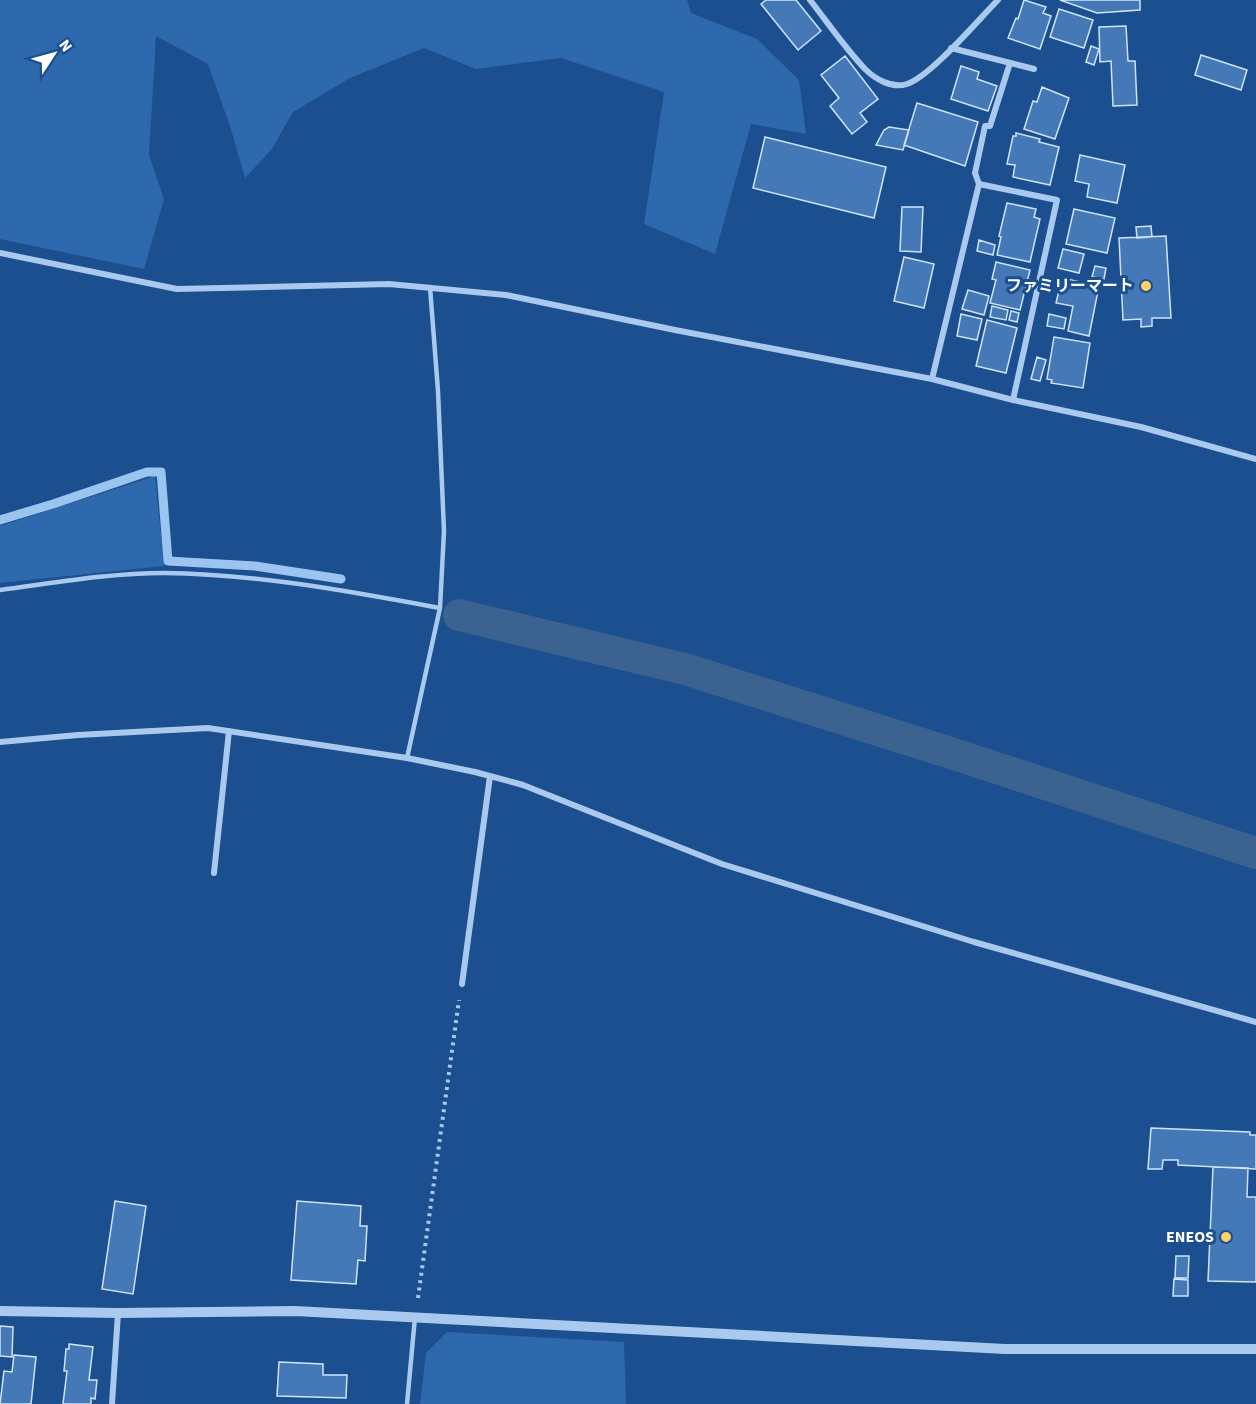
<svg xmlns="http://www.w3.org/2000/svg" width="1256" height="1404" font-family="'Source Sans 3','Noto Sans JP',sans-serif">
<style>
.green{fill:#2e69ad}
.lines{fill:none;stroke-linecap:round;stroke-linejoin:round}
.stream{stroke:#9cc4f0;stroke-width:9}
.canal{stroke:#3c6290;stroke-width:32}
.building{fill:#4478b7;stroke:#cfe3fa;stroke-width:1.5}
.path{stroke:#a9c9ee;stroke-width:4;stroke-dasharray:3 4.5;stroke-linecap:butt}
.service{stroke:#a9c9ee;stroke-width:4.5}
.minor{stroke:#a9c9ee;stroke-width:6}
.tertiary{stroke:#a9c9ee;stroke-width:10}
.poi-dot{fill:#ffd166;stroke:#1b4f8f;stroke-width:2}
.labels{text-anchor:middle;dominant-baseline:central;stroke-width:6;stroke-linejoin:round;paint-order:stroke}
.poi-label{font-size:16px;font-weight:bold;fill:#fff;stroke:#1b4f8f;text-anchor:end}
</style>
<rect width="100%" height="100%" fill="#1b4f8f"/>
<!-- green -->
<path class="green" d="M 0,0 L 687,0 L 691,13 L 757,39 L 799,80 L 806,134 L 751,124 L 715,254 L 644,224 L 664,92 L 561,58 L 476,69 L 424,48 L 350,78 L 293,112 L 272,149 L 245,178 L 231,129 L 208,64 L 156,36 L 149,155 L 164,199 L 144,269 L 0,239 Z
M 155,476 L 164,566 L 0,583 L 0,526 Z
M 447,1332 L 624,1342 L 626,1404 L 420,1404 L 426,1353 Z"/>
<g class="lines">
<!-- stream -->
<path class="stream" d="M 0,520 L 53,504 L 147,472 L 161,472 L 168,561 L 255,566 L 341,579"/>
<!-- canal -->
<path class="canal" d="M 459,615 L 685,669 L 957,755 L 1256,853"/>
</g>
<!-- building -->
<path class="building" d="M 766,0 L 796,0 L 821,31 L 798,50 L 761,4 Z
M 1024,0 L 1046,7 L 1043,13 L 1051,16 L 1040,49 L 1008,38 L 1016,18 L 1018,19 Z
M 1060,0 L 1140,0 L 1140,10 L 1097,13 Z
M 1059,9 L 1093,20 L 1084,48 L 1050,37 Z
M 1126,26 L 1128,61 L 1135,61 L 1137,105 L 1113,106 L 1111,61 L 1100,62 L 1099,27 Z
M 1091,46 L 1099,49 L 1094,65 L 1086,62 Z
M 1201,55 L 1247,70 L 1241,90 L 1195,75 Z
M 845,56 L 878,99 L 860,113 L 867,122 L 852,134 L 830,106 L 839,98 L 821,75 Z
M 961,66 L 979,72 L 977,79 L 997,86 L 988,111 L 951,99 Z
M 1042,87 L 1069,98 L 1055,139 L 1024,129 L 1033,101 L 1037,102 Z
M 917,103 L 978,122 L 965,166 L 904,145 Z
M 889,127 L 909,130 L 903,150 L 876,145 L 884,130 Z
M 1016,133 L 1040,139 L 1039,142 L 1059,147 L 1050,185 L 1013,177 L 1015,165 L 1007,164 L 1013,136 L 1016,136 Z
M 765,137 L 886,167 L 874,218 L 753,188 Z
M 1080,155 L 1125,165 L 1117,203 L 1087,197 L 1089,184 L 1075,181 Z
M 1007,203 L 1036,209 L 1034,217 L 1040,219 L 1030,262 L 997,255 L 1001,237 L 999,236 Z
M 902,207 L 923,207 L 921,252 L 900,251 Z
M 1074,209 L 1115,218 L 1107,253 L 1066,244 Z
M 1151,226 L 1152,237 L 1137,238 L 1136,227 Z
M 1166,236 L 1171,318 L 1152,318 L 1152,326 L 1141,327 L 1141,319 L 1123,320 L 1119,238 Z
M 979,240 L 995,245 L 993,255 L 977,251 Z
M 1063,249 L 1084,254 L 1079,273 L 1058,268 Z
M 904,257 L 934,264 L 924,308 L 894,301 Z
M 996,262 L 1030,270 L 1020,310 L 990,303 L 996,280 L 992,279 Z
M 1095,266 L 1106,268 L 1104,279 L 1092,277 Z
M 1062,278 L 1099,286 L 1089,336 L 1068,331 L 1073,306 L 1056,303 Z
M 968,290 L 989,296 L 984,315 L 962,309 Z
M 992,306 L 1008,310 L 1006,320 L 990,317 Z
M 1011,311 L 1019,313 L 1017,322 L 1009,320 Z
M 961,314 L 982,319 L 977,340 L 957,336 Z
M 1049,314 L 1066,318 L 1064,329 L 1047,326 Z
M 987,320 L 1017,328 L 1006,373 L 976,366 Z
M 1054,337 L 1090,343 L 1083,388 L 1051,383 L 1052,380 L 1047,379 Z
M 1037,357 L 1046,360 L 1040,381 L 1031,379 Z
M 1151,1128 L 1250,1132 L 1250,1135 L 1256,1135 L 1256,1169 L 1178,1165 L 1178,1160 L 1163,1160 L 1162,1169 L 1148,1169 Z
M 1213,1167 L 1248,1168 L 1247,1197 L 1256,1197 L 1256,1282 L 1208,1281 Z
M 115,1201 L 146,1206 L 133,1294 L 102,1289 Z
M 297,1201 L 361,1206 L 360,1226 L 367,1226 L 365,1261 L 358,1260 L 356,1284 L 291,1280 Z
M 1176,1256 L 1189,1256 L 1188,1278 L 1175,1278 Z
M 1174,1279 L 1188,1280 L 1188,1296 L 1173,1296 Z
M 0,1326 L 13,1327 L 12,1357 L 0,1356 Z
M 69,1344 L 93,1347 L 89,1380 L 97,1380 L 95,1399 L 91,1398 L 91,1404 L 63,1404 L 67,1371 L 64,1371 L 66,1349 L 69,1349 Z
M 14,1355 L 36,1357 L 31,1404 L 0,1404 L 4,1371 L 12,1372 Z
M 279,1362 L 323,1364 L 323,1375 L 347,1375 L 346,1398 L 277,1396 Z"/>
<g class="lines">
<!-- path -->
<path class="path" d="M 418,1298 L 459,1000"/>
<!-- service -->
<path class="service" d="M 0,590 C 54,583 109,573 164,573 C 257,574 348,591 440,608
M 407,758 L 440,608 L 444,531 L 438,391 L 430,287
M 407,1404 L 415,1317"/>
<!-- minor -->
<path class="minor" d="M 810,0 C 828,23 845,48 865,69 C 875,79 892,89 907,84 C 931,76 978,20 998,0
M 951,48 L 1034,69
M 979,184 L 975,173 L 985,126 L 990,126 L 1010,63
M 0,253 L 177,289 L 389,284 L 506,295 L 675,330 L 932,379 L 1013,400 L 1141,427 L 1256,459
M 932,379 L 979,184 L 1057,200 L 1013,400
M 0,742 L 78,735 L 208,728 L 407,758 L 475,772 L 523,785 L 722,864 L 974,942 L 1256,1022
M 214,873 L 229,731
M 462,984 L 490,776
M 112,1404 L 118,1313"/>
<!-- tertiary -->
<path class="tertiary" d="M 0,1311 L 118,1313 L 295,1311 L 1005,1349 L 1256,1349"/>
</g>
<!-- markers -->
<g class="poi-dot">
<circle cx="1146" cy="286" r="6"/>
<circle cx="1226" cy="1237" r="6"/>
</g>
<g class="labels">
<!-- poi labels -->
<g class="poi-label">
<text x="1134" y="286">ファミリーマート</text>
<text x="1214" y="1237">ENEOS</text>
</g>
</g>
<!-- north arrow -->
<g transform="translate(54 54) rotate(54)" stroke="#1b4f8f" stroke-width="4.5" paint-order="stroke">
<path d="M0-4.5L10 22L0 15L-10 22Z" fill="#ffffff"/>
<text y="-9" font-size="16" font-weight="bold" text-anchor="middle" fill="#ffffff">N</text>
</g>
</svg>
